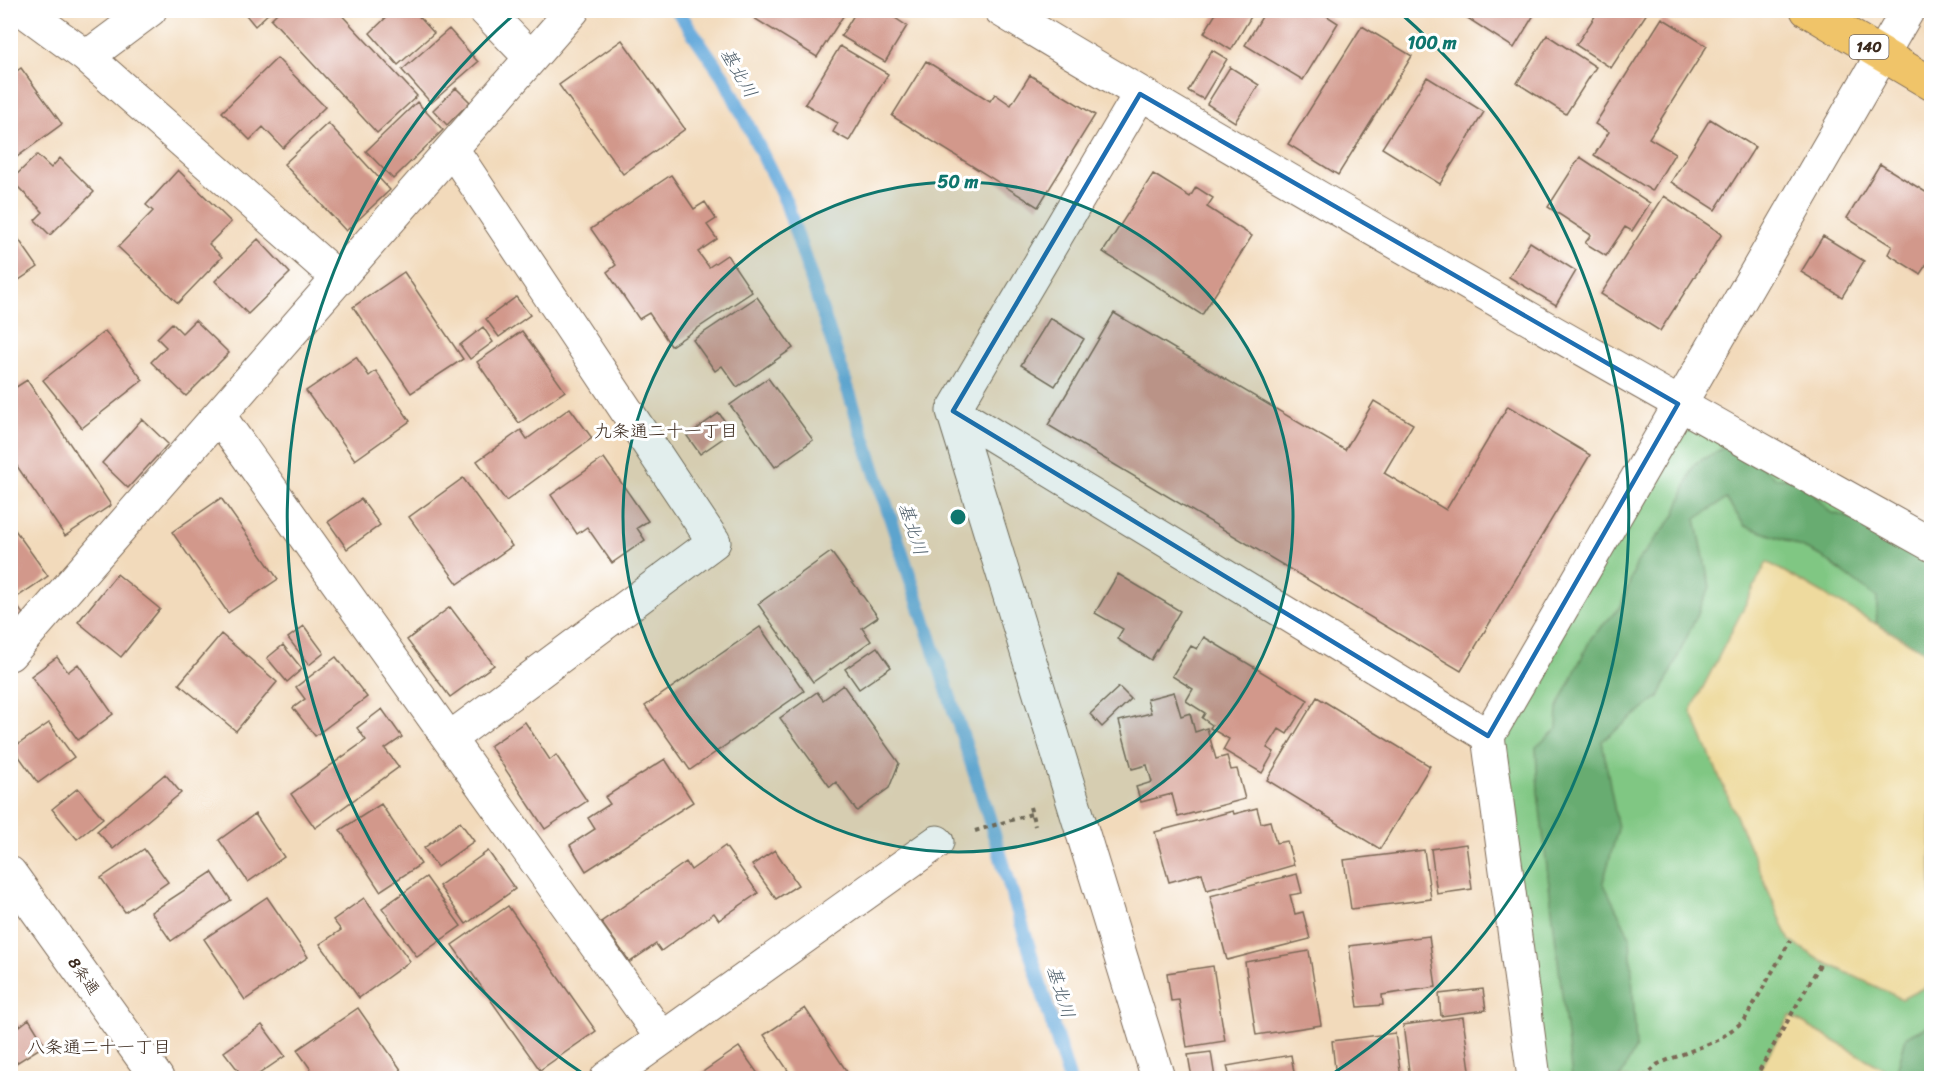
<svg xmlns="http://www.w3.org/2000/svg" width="1942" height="1089" font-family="Sriracha,'Klee One',sans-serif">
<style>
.green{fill:#80c783;stroke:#5e7850;stroke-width:1.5}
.forest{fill:#68ac71;stroke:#526b48;stroke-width:1.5}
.sand{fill:#eeda9e;stroke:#94825e;stroke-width:1.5}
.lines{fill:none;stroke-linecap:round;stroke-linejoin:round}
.stream{stroke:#67abdc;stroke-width:14}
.building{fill:#d2988b}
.minor-casing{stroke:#7b6855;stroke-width:35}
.tertiary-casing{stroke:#7b6855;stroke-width:35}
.primary-casing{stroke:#7b6855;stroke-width:35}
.path{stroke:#7b6855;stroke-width:4;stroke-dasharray:4.5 4.5;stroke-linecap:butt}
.minor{stroke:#fff;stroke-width:33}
.tertiary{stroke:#fff;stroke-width:33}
.primary{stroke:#f0c469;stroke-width:33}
.marked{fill:none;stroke:#1f6fb2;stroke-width:4.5;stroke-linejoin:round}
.ring{fill:none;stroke:#0f766e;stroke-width:3}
.labels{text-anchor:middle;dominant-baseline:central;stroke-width:6;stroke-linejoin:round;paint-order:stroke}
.shield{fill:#fff;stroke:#766a62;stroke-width:1.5}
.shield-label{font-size:15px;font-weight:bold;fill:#3b2a1e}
.street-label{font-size:16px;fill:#3b2a1e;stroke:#fff}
.water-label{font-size:18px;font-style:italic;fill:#4d5e6a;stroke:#fff}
.neighbourhood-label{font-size:18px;fill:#3b2a1e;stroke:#fff}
.centre{fill:#0f766e;stroke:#fff;stroke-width:3}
.ring-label{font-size:18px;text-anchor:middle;font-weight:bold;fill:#0f766e;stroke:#fff;stroke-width:6;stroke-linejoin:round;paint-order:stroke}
</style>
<rect width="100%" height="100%" fill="#fff"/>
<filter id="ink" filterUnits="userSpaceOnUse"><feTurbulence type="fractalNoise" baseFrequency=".0167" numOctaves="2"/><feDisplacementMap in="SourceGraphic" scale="12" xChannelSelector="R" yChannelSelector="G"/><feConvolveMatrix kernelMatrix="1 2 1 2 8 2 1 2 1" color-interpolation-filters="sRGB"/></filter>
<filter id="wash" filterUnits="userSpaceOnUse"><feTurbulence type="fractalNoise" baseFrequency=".008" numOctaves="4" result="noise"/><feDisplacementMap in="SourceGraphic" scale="24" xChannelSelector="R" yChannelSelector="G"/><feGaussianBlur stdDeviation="1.35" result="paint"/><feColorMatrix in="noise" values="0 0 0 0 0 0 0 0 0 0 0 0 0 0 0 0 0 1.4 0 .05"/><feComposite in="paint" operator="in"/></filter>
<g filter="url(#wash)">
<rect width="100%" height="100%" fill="#f2dabb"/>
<!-- green -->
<path class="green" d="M 1678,404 L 1931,545 L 1931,1078 L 1534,1078 L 1488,736 Z"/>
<!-- forest -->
<path class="forest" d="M 1734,442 L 1775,478 L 1798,478 L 1830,512 L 1888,530 L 1931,563 L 1931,677 L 1876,642 L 1877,598 L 1821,556 L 1783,539 L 1745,526 L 1726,499 L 1696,519 L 1710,587 L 1659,697 L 1602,741 L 1618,829 L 1603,882 L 1630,937 L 1636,1047 L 1620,1078 L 1572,1078 L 1538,792 L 1536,747 L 1557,729 L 1558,707 L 1591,638 L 1621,606 L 1637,562 L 1675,515 L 1694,464 Z
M 1931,1024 L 1931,1078 L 1895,1078 L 1906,1037 Z"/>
<!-- sand -->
<path class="sand" d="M 1767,562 L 1931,655 L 1931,984 L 1902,999 L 1822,961 L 1790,941 L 1691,711 Z
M 1790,1016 L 1884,1069 L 1882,1078 L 1755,1078 Z"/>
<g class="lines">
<!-- stream -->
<path class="stream" d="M 677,10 L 725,79 L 786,202 L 981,792 L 1069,1078"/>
</g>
<g id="blocks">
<!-- building -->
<path class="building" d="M 242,10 L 272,10 L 255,26 Z
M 280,10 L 337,10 L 417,96 L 377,133 L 271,19 Z
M 394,10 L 413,10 L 434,33 L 398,65 L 370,33 Z
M 759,10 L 847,10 L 817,57 L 754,18 Z
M 857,10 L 883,10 L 907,26 L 885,62 L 841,36 Z
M 1218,10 L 1255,10 L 1231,50 L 1204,33 Z
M 1266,10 L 1318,10 L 1338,23 L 1303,80 L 1245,45 Z
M 1455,10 L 1537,10 L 1514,48 Z
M 1599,10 L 1649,10 L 1611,68 L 1576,45 Z
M 1662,18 L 1707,46 L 1649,138 L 1675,153 L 1652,191 L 1594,155 L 1609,132 L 1595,124 Z
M 1362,26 L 1412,56 L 1338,175 L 1288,144 Z
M 449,29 L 478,62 L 431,103 L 402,70 Z
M 1547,35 L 1596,67 L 1566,114 L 1517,83 Z
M 622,40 L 685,129 L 623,174 L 559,85 Z
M 840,46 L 888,74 L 849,141 L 833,132 L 838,123 L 805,104 Z
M 1212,50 L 1227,59 L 1203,99 L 1188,91 Z
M 277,58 L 325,107 L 283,148 L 263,127 L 250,140 L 222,112 Z
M 926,61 L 990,101 L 995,94 L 1011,105 L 1030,75 L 1095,115 L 1038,207 L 892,116 Z
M 1230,67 L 1259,85 L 1235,122 L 1207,104 Z
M 21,68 L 62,124 L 10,162 L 10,76 Z
M 1427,77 L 1484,112 L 1440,184 L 1382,148 Z
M 456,88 L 470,102 L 447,125 L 433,110 Z
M 417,102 L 443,130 L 393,179 L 366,151 Z
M 1710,119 L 1755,147 L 1715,210 L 1671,182 Z
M 328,123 L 390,190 L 346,231 L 284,164 Z
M 37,155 L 51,168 L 60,158 L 94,192 L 50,235 L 35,220 L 43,212 L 11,180 Z
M 1580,157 L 1650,203 L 1632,231 L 1625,227 L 1606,256 L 1585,243 L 1591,235 L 1548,207 Z
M 1880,164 L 1932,196 L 1932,256 L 1920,274 L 1888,254 L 1892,246 L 1847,218 Z
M 178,170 L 231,222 L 209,244 L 222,257 L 178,303 L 118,247 L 153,211 L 146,205 Z
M 1153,174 L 1190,197 L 1196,187 L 1213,198 L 1207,207 L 1252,236 L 1202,315 L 1103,252 Z
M 671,175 L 694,209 L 705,202 L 716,219 L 707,225 L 717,239 L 698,252 L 709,267 L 727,255 L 752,292 L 671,346 L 649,313 L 639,319 L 607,272 L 616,265 L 591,229 Z
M 1664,196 L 1722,234 L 1660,331 L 1601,294 Z
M 10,227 L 38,267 L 10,286 Z
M 1823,236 L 1864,261 L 1842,297 L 1801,272 Z
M 258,239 L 290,273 L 248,314 L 215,281 Z
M 1530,242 L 1576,271 L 1556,305 L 1509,277 Z
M 404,272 L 463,359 L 411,393 L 353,307 Z
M 516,297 L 530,315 L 499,337 L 486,319 Z
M 757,297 L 793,348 L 737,387 L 722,366 L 715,371 L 693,340 Z
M 1114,313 L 1345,450 L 1374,401 L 1413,424 L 1384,473 L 1446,510 L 1508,406 L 1590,455 L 1461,671 L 1048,425 Z
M 1050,318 L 1084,339 L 1055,386 L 1021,365 Z
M 195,320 L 229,353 L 186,396 L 151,362 L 166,347 L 157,338 L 172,323 L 182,333 Z
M 483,327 L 493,342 L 470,359 L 460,345 Z
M 105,331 L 143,380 L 82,428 L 43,380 Z
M 522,331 L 565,391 L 519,423 L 477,362 Z
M 356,357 L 369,376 L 376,371 L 410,421 L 355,460 L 306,391 Z
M 768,378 L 813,440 L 775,467 L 730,405 Z
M 27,380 L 111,505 L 65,536 L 10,456 L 10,391 Z
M 570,408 L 592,438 L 506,501 L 477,461 L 521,430 L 527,439 Z
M 719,413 L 732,432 L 700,454 L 687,436 Z
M 142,419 L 168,444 L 128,488 L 102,463 Z
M 604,458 L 648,521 L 637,528 L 645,540 L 612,563 L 587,527 L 577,534 L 551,495 Z
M 463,478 L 512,546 L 458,584 L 409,517 Z
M 221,498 L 278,579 L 228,613 L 172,532 Z
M 361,499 L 380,525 L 347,549 L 328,522 Z
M 10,523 L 48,576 L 13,600 L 25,617 L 10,627 Z
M 831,552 L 878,617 L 862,628 L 871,641 L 813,682 L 758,604 Z
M 117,574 L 160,609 L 121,657 L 78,622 Z
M 1118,574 L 1180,611 L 1151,660 L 1117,639 L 1123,629 L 1095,613 Z
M 450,607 L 494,665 L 450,697 L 407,640 Z
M 304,626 L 324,653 L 309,665 L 288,638 Z
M 760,627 L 804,691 L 690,770 L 645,706 Z
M 221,634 L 277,682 L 236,731 L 179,684 Z
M 1204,637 L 1308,700 L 1287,734 L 1279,729 L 1267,748 L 1274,752 L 1262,773 L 1223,750 L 1229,739 L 1210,728 L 1212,725 L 1202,718 L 1205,713 L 1186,701 L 1193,689 L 1172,676 L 1191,646 L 1197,649 Z
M 283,645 L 302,669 L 287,682 L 267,658 Z
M 877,647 L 891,667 L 859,689 L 845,669 Z
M 57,657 L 68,672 L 78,664 L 113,714 L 78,740 L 31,676 Z
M 336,657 L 367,697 L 315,736 L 293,708 L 305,699 L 296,687 Z
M 843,685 L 899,763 L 889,788 L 857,811 L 836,782 L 830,787 L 780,718 L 817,692 L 823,700 Z
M 1119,687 L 1131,699 L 1102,727 L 1090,714 Z
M 1174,692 L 1181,716 L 1190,713 L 1195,732 L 1207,728 L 1216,759 L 1227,756 L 1231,770 L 1237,769 L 1245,799 L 1178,817 L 1172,794 L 1141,802 L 1136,787 L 1152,782 L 1147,765 L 1132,769 L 1119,721 L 1151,713 L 1147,699 Z
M 1317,697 L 1430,766 L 1380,849 L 1267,780 Z
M 382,709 L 402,737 L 385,749 L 399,767 L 315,828 L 291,794 L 366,740 L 357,728 Z
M 525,722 L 550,760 L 556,755 L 587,801 L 545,829 L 490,746 Z
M 49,723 L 74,757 L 38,783 L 13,748 Z
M 665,759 L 693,802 L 586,871 L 570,845 L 595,829 L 588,818 L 610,804 L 605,797 Z
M 165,774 L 181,793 L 113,849 L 97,831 Z
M 78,788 L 103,818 L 77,839 L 52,809 Z
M 381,804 L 421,864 L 380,891 L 340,830 Z
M 1257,808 L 1261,823 L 1270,821 L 1276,843 L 1287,841 L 1294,865 L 1207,890 L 1202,873 L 1169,882 L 1155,832 L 1233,811 L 1234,814 Z
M 255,814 L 284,857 L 248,882 L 219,840 Z
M 460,822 L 474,841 L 437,867 L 424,848 Z
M 1466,844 L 1472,889 L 1437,894 L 1431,849 Z
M 725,846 L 758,893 L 719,920 L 714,913 L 661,951 L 656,944 L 630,962 L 601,922 L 686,862 L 691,870 Z
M 144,849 L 168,882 L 125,912 L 101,878 Z
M 775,850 L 798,885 L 776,899 L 752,865 Z
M 1424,850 L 1431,899 L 1351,909 L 1344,860 Z
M 488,851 L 515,889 L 466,924 L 439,886 Z
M 212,872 L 231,900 L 171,941 L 151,912 Z
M 1297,874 L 1302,893 L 1290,895 L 1295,914 L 1303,912 L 1310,939 L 1227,960 L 1210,896 Z
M 426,877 L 461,926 L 417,957 L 382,908 Z
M 267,897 L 308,957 L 245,1000 L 204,939 Z
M 364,898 L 410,961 L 359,998 L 320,944 L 341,930 L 333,920 Z
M 508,906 L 596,1031 L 540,1070 L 452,945 Z
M 1429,936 L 1436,987 L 1382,995 L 1383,1005 L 1358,1007 L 1349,946 Z
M 1309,951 L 1321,1025 L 1256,1035 L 1245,962 Z
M 1213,966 L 1225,1041 L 1187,1047 L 1179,1000 L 1171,1001 L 1167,973 Z
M 1483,989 L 1486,1010 L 1441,1016 L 1439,994 Z
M 358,1008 L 404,1074 L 397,1078 L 317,1078 L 297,1050 Z
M 805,1008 L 851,1078 L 793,1078 L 764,1035 Z
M 10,1011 L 20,1026 L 29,1019 L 45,1045 L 10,1067 Z
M 1463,1017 L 1471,1078 L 1410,1078 L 1403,1025 Z
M 262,1025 L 285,1056 L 253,1078 L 244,1078 L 224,1052 Z
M 1395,1033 L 1401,1078 L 1336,1078 L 1332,1041 Z
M 739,1047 L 761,1078 L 694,1078 Z
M 1211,1052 L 1215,1078 L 1192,1078 L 1188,1055 Z
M 1291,1055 L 1295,1078 L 1230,1078 L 1227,1066 Z"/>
</g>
</g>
<g filter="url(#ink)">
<use href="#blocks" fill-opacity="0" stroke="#7b6855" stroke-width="1.5"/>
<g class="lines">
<!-- minor casing -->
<g class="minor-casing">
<path id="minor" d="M 23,10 L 87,57 L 339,279
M 485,10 L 531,58
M 1001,10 C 1308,195 1619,371 1932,545
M 87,57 L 150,10
M 1140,94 L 953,411 L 1158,1078
M 953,411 L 1488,736
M 219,416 L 662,1038
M 10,654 L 573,10
M 449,739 L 714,542 L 452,149
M 607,1078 L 937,842
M 1534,1078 L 1488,736 L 1908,10"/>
</g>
<!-- tertiary casing -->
<g class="tertiary-casing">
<path id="tertiary" d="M 10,873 L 157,1078"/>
</g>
<!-- primary casing -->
<g class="primary-casing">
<path id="primary" d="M 1807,10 L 1932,84"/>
</g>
<!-- path -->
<path class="path" d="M 1030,807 L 1035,826
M 975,831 L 1031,814
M 1644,1078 L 1658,1064 L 1718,1040 L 1744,1021 L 1790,941
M 1755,1078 L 1822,961"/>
<!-- minor -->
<use href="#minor" class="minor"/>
<!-- tertiary -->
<use href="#tertiary" class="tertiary"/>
<!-- primary -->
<use href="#primary" class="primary"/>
</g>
</g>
<!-- marked area -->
<path class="marked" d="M 1140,94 L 1678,404 L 1488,736 L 953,411 Z"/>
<!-- distance rings -->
<circle cx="958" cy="517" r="335" fill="#0f766e" fill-opacity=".12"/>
<g class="ring">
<circle cx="958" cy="517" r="335"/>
<path d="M588 1077A671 671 0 0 1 518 11M1398 11A671 671 0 0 1 1328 1077"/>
</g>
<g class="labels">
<!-- shield labels -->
<rect class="shield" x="1849.5" y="35" width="39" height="24" rx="4.5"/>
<g class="shield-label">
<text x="1869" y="47">140</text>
</g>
<!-- street labels -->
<g class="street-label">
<text transform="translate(84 976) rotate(55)">8条通</text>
</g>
<!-- water labels -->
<g class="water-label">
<text transform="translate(739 73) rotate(60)">基北川</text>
<text transform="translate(913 529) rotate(72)">基北川</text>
<text transform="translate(1061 992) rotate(73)">基北川</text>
</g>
<!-- neighbourhood labels -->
<g class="neighbourhood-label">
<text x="666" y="431">九条通二十一丁目</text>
<text x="99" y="1047">八条通二十一丁目</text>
</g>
</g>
<circle cx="958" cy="517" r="9" class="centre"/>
<g class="ring-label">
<text x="1432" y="49">100 m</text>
<text x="958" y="188">50 m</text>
</g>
<!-- margin -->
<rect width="1942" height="1089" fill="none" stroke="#fff" stroke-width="36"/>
</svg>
